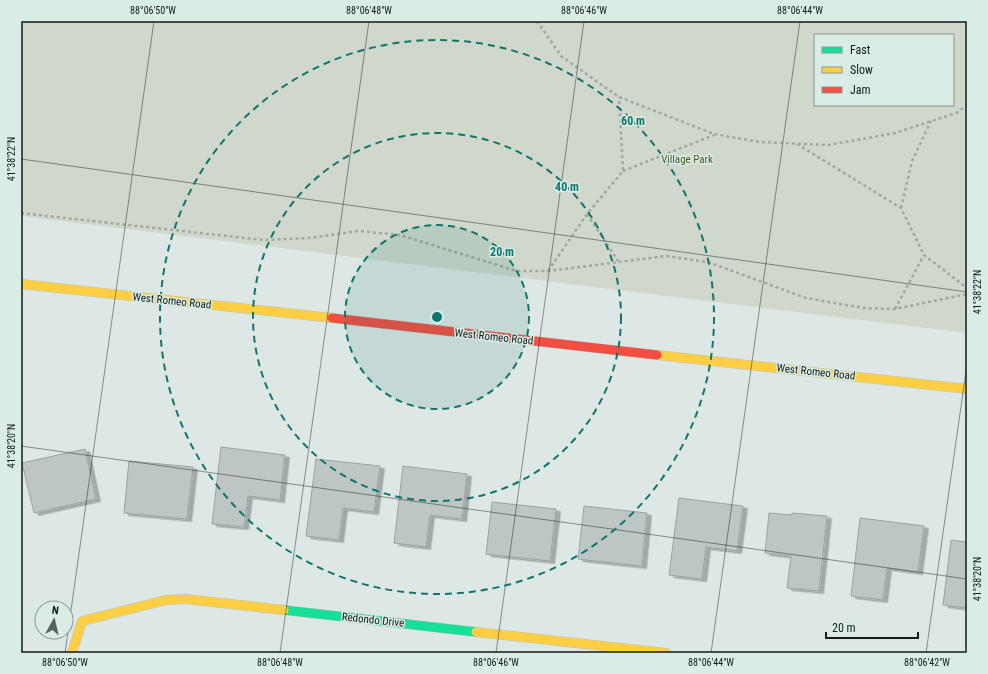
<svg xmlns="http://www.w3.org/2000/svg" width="988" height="674" font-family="'Roboto Condensed',sans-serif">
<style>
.green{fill:#cfd8ca;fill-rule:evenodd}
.building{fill:#bdc5c5;stroke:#9aa3a2;filter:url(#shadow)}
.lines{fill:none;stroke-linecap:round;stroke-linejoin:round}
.fast-casing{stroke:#b9c2bf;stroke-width:10}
.slow-casing{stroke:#b9c2bf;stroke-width:10}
.jam-casing{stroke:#b9c2bf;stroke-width:10}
.path{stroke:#a2a7a4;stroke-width:2.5;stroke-dasharray:3 3;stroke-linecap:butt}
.fast{stroke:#16e098;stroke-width:9}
.slow{stroke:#ffcf43;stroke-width:9}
.jam{stroke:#f24e42;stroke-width:9}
.ticks{fill:none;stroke:#131a18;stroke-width:1;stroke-opacity:0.45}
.ring{fill:none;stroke:#0f766e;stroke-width:2;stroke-dasharray:7 5}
.labels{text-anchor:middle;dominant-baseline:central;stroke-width:3;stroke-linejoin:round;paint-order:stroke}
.park-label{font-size:11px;fill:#4b5828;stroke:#d9ece6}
.street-label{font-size:11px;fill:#131a18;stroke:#d9ece6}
.centre{fill:#0f766e;stroke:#d9ece6;stroke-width:2}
.ring-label{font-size:12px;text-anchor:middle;font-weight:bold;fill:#0f766e;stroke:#d9ece6;stroke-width:3;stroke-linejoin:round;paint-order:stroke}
.neatline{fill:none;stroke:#131a18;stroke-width:1.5}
.ticks-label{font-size:10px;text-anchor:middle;fill:#131a18}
</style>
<defs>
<filter id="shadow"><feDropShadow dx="4.5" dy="2.5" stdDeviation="0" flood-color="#0004"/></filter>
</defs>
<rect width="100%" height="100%" fill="#dde8e5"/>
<!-- green -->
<path class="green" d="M 21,21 L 967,21 L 967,333 L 21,216 ZM 815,35 L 953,35 L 953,105 L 815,105 Z"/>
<!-- building -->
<path class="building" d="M 221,447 L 285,455 L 280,500 L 248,496 L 244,527 L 212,524 Z
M 85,449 L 96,499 L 34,513 L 22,463 Z
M 316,459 L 380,466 L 374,512 L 343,508 L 339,540 L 306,536 Z
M 129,461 L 193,467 L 187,519 L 124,513 Z
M 403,466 L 467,474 L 462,519 L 430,515 L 426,547 L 394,543 Z
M 679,498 L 743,506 L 737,551 L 706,547 L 702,579 L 669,575 Z
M 492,502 L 556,509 L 550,561 L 486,554 Z
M 584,506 L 647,513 L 642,566 L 578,559 Z
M 769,513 L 792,515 L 792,513 L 827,516 L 819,591 L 787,588 L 791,556 L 765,553 Z
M 860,518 L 924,526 L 918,572 L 887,568 L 883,600 L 851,596 Z
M 951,540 L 967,542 L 967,608 L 943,605 Z"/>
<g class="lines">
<!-- fast casing -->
<g class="fast-casing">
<path id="fast" d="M 284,610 L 476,632"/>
</g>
<!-- slow casing -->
<g class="slow-casing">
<path id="slow" d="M 21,284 L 332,318
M 657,355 L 967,389
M 476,632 L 666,653
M 72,653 L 82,621 L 166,600 L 186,599 L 284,610"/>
</g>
<!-- jam casing -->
<g class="jam-casing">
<path id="jam" d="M 332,318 L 657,355"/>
</g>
<!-- path -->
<path class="path" d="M 537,21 L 561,56 L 619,97 L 714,134 L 760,142 L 829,145 L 895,133 L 956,113 L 967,105
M 797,144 L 901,208 L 924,255 L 967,288
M 623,171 L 714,135
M 901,208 L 912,161 L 931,121
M 21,213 L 263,240 L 310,238 L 358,231 L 400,235 L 517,271 L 548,271 L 666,256 L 708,262 L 806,298 L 864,308 L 895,309 L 967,294
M 587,214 L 618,261
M 548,271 L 587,214 L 623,171 L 619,97
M 895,309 L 924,255"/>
<!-- fast -->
<use href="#fast" class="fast"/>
<!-- slow -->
<use href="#slow" class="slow"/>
<!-- jam -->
<use href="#jam" class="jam"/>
</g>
<!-- ticks -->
<path class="ticks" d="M 21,159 L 967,292M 21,446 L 967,579M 65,653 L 154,21M 280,653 L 369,21M 496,653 L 584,21M 711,653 L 800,21M 926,653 L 967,364"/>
<!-- distance rings -->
<circle cx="437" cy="317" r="92" fill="#0f766e" fill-opacity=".12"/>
<g class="ring">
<circle cx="437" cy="317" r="92"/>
<circle cx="437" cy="317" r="184"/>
<circle cx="437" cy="317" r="277"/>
</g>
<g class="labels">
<!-- park labels -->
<g class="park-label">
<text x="687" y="159">Village Park</text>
</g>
<!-- street labels -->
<g class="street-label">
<text transform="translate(172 301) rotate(6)">West Romeo Road</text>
<text transform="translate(494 337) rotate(6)">West Romeo Road</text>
<text transform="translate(816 372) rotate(6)">West Romeo Road</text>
<text transform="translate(373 620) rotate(6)">Redondo Drive</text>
</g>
</g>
<circle cx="437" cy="317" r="6" class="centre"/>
<g class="ring-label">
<text x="633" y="125">60 m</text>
<text x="567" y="191">40 m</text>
<text x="502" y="256">20 m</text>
</g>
<!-- border -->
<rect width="988" height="674" fill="none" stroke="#d9ece6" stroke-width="44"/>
<!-- legend -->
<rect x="814" y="34" width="140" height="72" fill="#d9ece6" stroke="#8a9894"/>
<rect x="822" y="47" width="20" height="6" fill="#16e098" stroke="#8a9894"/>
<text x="850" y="54" font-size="12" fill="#131a18">Fast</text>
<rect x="822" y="67" width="20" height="6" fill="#ffcf43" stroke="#8a9894"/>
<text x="850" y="74" font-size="12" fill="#131a18">Slow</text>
<rect x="822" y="87" width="20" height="6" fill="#f24e42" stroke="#8a9894"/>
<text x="850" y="94" font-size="12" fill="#131a18">Jam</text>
<!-- north arrow -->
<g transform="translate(54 620) rotate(8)"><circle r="19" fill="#d9ece6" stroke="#8a9894"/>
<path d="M0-3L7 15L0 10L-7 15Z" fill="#5a6260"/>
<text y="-6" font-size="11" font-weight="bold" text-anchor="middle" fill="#131a18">N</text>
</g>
<!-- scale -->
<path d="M826 632v6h92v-6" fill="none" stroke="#131a18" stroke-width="2"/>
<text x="832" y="632" font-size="12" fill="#131a18" stroke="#d9ece6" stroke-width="3" paint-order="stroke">20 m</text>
<rect x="22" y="22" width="944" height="630" class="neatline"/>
<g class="ticks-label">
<text x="153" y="14">88°06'50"W</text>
<text x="369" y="14">88°06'48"W</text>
<text x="584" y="14">88°06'46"W</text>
<text x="800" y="14">88°06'44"W</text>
<text transform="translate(11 159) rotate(-90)" y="4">41°38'22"N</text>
<text transform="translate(977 292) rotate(-90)" y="4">41°38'22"N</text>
<text transform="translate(11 446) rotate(-90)" y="4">41°38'20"N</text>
<text transform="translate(977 579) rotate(-90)" y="4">41°38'20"N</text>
<text x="65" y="666">88°06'50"W</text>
<text x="280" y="666">88°06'48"W</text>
<text x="496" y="666">88°06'46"W</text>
<text x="711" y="666">88°06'44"W</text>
<text x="927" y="666">88°06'42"W</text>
</g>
</svg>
